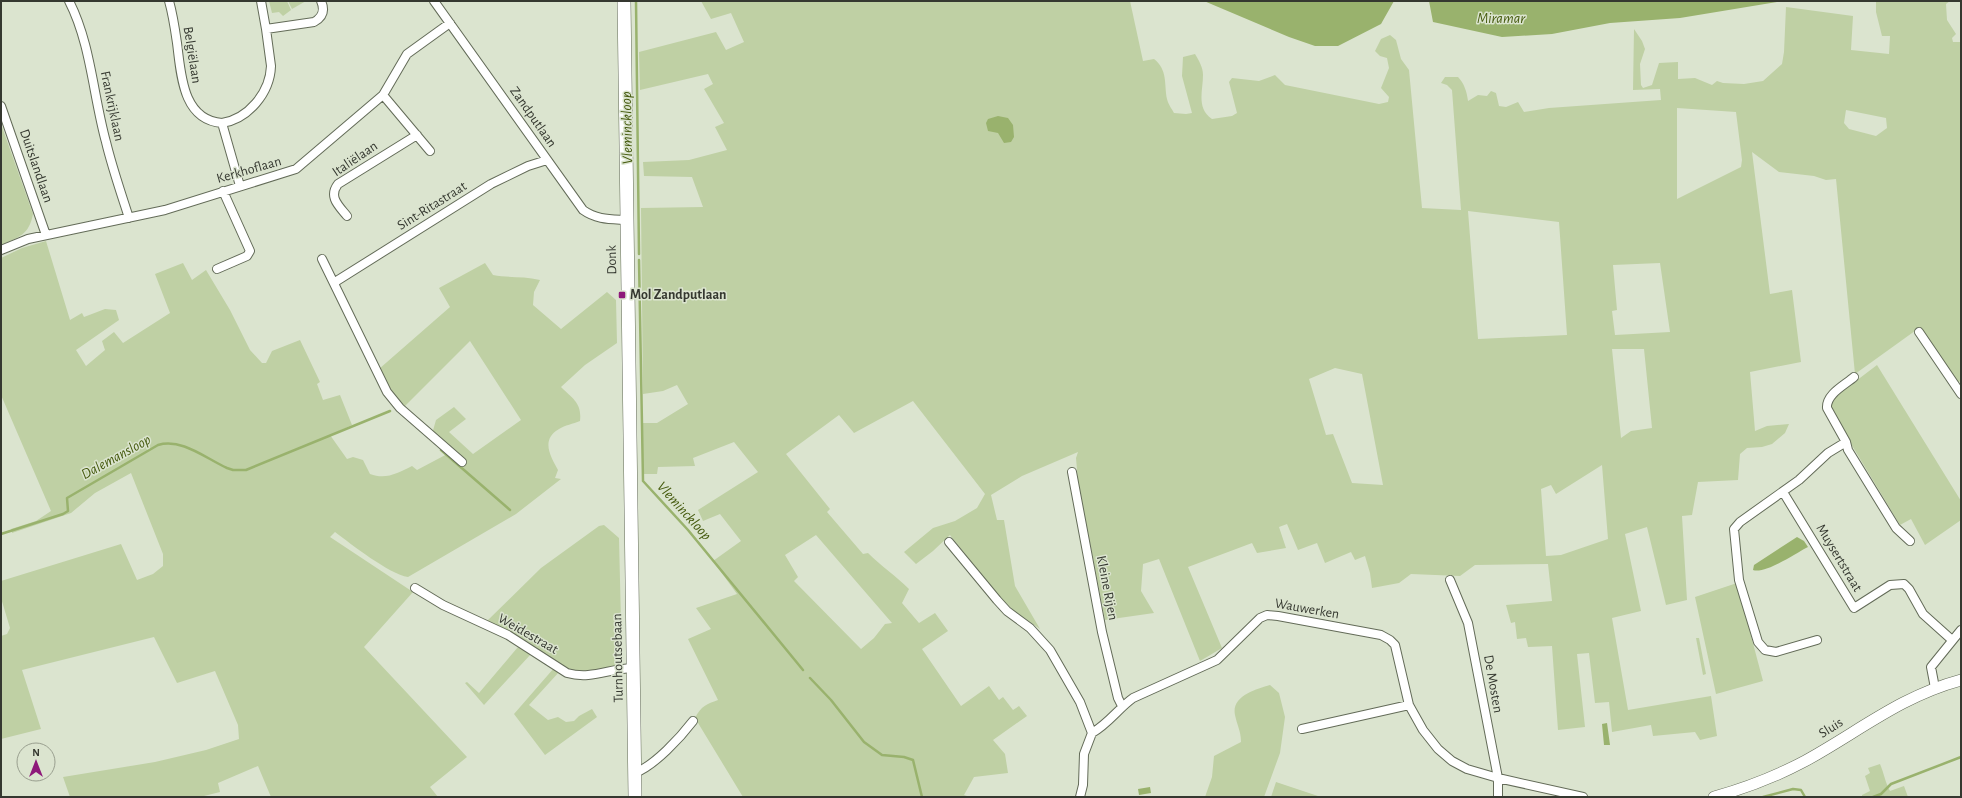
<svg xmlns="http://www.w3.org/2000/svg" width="1962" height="798" font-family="'Alegreya Sans',sans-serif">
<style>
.green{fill:#bfd0a4;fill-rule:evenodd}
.water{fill:#99b26d}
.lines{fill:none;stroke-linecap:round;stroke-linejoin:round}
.stream{stroke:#99b26d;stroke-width:2.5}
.minor-casing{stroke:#636b58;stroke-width:10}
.tertiary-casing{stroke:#636b58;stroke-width:12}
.primary-casing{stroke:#636b58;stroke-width:14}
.minor{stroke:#fff;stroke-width:8}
.tertiary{stroke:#fff;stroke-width:11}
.primary{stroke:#fff;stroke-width:13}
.poi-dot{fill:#8e197a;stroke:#dbe4cf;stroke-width:1.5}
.labels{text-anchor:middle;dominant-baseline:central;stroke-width:3;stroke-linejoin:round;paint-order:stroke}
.street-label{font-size:14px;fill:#353830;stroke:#dbe4cf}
.poi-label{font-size:14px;font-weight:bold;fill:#353830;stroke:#dbe4cf;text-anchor:start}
.water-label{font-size:15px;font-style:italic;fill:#455a0e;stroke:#dbe4cf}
</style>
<rect width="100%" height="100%" fill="#dbe4cf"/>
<!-- green -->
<path class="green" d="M 269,1 L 287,1 L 291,10 L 283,16 L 279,12 L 272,13 Z
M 288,1 L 306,1 L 292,9 Z
M 701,1 L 1130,1 L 1143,61 L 1154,59 C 1168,70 1164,84 1167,99 C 1168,104 1172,109 1174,113 L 1186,114 L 1192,113 L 1182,76 L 1183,57 L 1195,54 C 1199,61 1203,67 1203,75 C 1203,91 1196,108 1212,119 L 1232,116 L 1237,113 L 1229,82 L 1232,78 L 1259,81 L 1275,75 L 1285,85 L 1379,104 L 1388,102 L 1389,97 L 1381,88 L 1389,68 L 1387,58 L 1380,56 L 1375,51 L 1381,39 L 1390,35 L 1396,40 L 1401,59 L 1409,70 L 1422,208 L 1461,210 L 1452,90 L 1447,85 L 1441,83 L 1445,77 L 1458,77 C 1464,83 1467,92 1468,101 L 1478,95 L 1487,96 L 1491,91 L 1496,93 L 1499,106 L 1506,107 L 1518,102 L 1524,112 L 1549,108 L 1661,100 L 1660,89 L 1633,90 L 1634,29 L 1642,41 L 1645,49 L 1640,64 L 1641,85 L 1643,88 L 1652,85 L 1659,63 L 1678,62 L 1678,79 L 1695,78 L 1712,85 L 1717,81 L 1723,83 L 1744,84 L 1763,81 L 1782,64 L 1784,52 L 1786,7 L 1853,16 L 1851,50 L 1889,54 L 1890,36 L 1882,36 L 1876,12 L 1876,1 L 1950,1 L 1946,4 L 1947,20 L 1956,34 L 1952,38 L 1953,42 L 1961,42 L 1961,380 L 1958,383 L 1919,328 L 1855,374 L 1836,179 L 1826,180 L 1814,176 L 1779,172 L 1752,152 L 1770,294 L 1792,290 L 1801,362 L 1750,372 L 1755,431 L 1767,426 L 1789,424 L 1785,433 L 1772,444 L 1762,447 L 1747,448 L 1740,454 L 1738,480 L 1698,482 L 1692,515 L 1682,516 L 1687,600 L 1666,605 L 1647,527 L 1625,534 L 1641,611 L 1612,618 L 1628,710 L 1711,696 L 1717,736 L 1700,740 L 1695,732 L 1653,736 L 1651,725 L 1612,732 L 1609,702 L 1595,703 L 1589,653 L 1577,654 L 1585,727 L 1558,730 L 1552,646 L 1528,647 L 1526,638 L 1517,639 L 1515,622 L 1511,623 L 1506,605 L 1552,601 L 1548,564 L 1475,565 L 1460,576 L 1411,574 L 1399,583 L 1372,588 L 1370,573 L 1365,556 L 1355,560 L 1351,552 L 1325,563 L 1317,543 L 1298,550 L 1287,524 L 1279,527 L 1286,548 L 1257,553 L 1252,543 L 1188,567 L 1222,648 L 1200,661 L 1159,559 L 1143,564 L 1141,591 L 1154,613 L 1105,620 L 1078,481 L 1076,458 L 1078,452 L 1022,476 L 991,495 L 997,520 L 1004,520 L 1015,586 L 1040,629 L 1013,610 L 996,593 L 950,535 L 933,551 L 916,564 L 904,552 L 933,528 L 955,521 L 977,508 L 985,494 L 913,401 L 854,433 L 839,415 L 786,454 L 830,509 L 827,512 L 863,554 L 868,553 C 881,566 896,576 909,589 L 902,603 L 919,623 L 935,613 L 948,631 L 922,649 L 961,706 L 989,686 L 999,700 L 1003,697 L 1013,710 L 1019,706 L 1027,716 L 993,740 L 1005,754 L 1008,773 L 974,777 L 964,795 L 970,797 L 743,797 L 695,718 C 701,706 707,704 718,700 L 688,639 L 711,629 L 696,608 L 737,594 L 713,561 L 741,541 L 720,514 L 703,521 L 698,510 L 758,472 L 734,442 L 693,458 L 695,466 L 658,467 L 657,474 L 643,474 L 641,423 L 657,423 L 688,404 L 677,385 L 663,391 L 643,394 L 641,208 L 703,207 L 692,177 L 644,176 L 643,162 L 689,160 L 727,150 L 715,127 L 724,123 L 704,89 L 713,84 L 708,74 L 640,90 L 639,52 L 716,32 L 726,50 L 744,42 L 731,13 L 711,19 ZM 1677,108 L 1736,112 L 1742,160 L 1741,167 L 1677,199 ZM 1846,110 L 1886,118 L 1887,128 L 1876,136 L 1849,129 L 1844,123 ZM 1468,211 L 1559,222 L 1567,335 L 1478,339 ZM 1660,263 L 1670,332 L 1615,335 L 1612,311 L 1617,310 L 1613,265 ZM 1612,349 L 1644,349 L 1652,428 L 1631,431 L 1621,438 ZM 1335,368 L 1362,374 L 1383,485 L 1352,483 L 1333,434 L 1326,435 L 1309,379 ZM 1602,465 L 1608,539 L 1561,555 L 1546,556 L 1541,489 L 1551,485 L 1556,494 ZM 816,535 L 892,623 L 885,624 L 874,638 L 861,649 L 794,581 L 798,577 L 785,555 Z
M 1,124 L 33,214 C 29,235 19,237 1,245 Z
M 46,241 L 70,320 L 82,313 L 84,317 L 105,309 L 116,310 L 119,320 L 76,350 L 86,366 L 105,350 L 102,341 L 114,332 L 123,343 L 170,313 L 155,274 L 183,263 L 192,280 L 206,270 L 230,310 L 250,350 L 262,363 L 266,363 L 272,351 L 300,340 L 320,382 L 317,384 L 323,400 L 340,395 L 352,425 L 330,435 L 347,459 L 353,457 L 363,460 L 370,474 C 386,480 398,473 412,466 L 417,470 L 451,452 L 432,434 L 436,420 L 454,407 L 466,419 L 449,432 L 473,454 L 521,420 L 470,341 L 404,407 L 399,403 L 379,369 L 450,307 L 439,288 L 485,263 L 493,275 C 508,278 524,276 540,280 L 534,292 L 533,305 L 561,329 L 607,292 L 616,300 L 617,343 L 585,365 L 561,387 C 573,399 582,403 580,421 C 573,424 565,425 559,429 C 540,440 551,457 558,470 L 555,478 L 561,479 L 516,514 L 408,577 C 389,574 351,544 335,532 L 330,537 L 413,592 L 364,647 L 467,757 L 430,787 L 438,797 L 271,797 L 258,766 L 218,783 L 220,792 L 200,797 L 70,797 L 63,777 L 155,762 L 206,750 L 239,739 L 238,725 L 215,671 L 177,683 L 154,637 L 22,670 L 41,729 L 1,739 L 1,636 L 7,634 L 10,628 L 1,598 L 1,581 L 121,544 L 137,580 L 153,574 L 163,566 L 163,554 L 131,473 L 95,493 L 71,513 L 12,533 L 11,529 L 36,521 L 51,511 L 1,395 L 1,258 L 22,248 Z
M 1877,365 L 1961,501 L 1961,520 L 1925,545 L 1911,519 L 1900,525 L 1830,409 L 1831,400 Z
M 604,525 L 619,538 L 622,665 L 589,674 L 567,669 L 525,640 L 487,621 L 541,568 L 599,526 Z
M 1737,583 L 1763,681 L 1716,694 L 1695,597 Z
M 1696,638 L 1699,638 L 1706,674 L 1703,675 Z
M 518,647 L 531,654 L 484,705 L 465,683 L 467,682 L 479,693 Z
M 554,668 L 559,672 L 529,705 L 548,720 L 558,717 L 566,722 L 574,721 L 579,716 L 592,709 L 597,717 L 545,755 L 514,714 Z
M 1270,685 L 1279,693 L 1285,717 L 1280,753 L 1264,797 L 1205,797 L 1212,777 L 1214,756 L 1241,742 C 1241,731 1237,725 1235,715 C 1231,696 1256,689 1270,685 Z
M 1880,764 C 1884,773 1885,782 1890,791 L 1904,786 L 1908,797 L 1862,797 L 1862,795 L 1870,791 L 1865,776 L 1870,773 L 1868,768 Z
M 1276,782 L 1321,797 L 1271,797 Z"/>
<!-- water -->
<path class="water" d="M 1204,1 L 1394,1 L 1381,24 L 1338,46 L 1315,46 L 1289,37 Z
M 1429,1 L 1783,1 L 1680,18 L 1610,23 L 1552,34 L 1502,37 L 1433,22 Z
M 998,116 L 1008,118 L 1013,125 L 1014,137 L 1011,142 L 1004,143 L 998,133 L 988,131 L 986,123 L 988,119 Z
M 1797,537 L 1804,541 L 1808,547 L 1806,548 C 1795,554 1765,574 1753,570 L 1754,565 Z
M 1607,723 L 1610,745 L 1604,745 L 1602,724 Z
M 1150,787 L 1151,793 L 1139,795 L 1138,789 Z"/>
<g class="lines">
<!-- stream -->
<path class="stream" d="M 636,1 L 639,254
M 639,260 L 643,481 L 688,530 L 803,670
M 441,450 L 510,510
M 1,534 L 63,514 L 68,511 L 67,498 L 158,445 C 182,438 205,458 227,468 L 233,470 L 246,470 L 390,411
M 810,678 L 831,700 L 864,742 L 882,755 L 904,757 L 913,760 L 922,797
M 1763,797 L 1793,789 L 1801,790 L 1805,797
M 1873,797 L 1881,794 L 1891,784 L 1961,757"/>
<!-- minor casing -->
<g class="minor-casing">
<path id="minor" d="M 69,1 C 91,44 93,95 106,142 C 112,167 121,193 129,218
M 169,1 C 173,15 175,29 177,43 C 181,73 182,120 222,123 L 240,186
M 261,1 L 266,29 L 314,22 C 323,17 325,10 321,1
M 434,1 L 583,210 C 597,220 611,219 627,220
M 383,95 L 430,151
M 1,106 L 46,235
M 222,123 C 248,119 270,93 271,66 L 266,29
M 347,216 C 339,206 328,197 338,184 L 417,135
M 1,250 L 28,239 L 165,210 L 296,169 L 383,95 L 407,54 L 450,23
M 322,259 L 387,392 L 400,408 L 462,462
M 217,269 L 247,256 L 250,251 L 223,191
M 335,282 L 491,184 L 528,166 L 547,160
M 1919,332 L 1961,394
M 1854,377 C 1845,385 1826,394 1827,408 L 1846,442 L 1848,450 L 1896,528 L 1910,541
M 1072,472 L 1102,632 L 1118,698 L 1122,706
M 1783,492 L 1854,608 L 1890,585 L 1904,584 L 1909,589 L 1923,614 L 1952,640
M 949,542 L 997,600 L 1007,611 L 1030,628 L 1050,650 L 1080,702 L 1092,733 L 1084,754 L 1083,785 L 1080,797
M 1450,580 L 1468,623 L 1498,778 L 1498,797
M 415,588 L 443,605 L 508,635 L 567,673 C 592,680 610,668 634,668
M 1817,640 L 1776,652 L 1765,650 L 1758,642 L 1739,580 L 1734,529 L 1740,522 L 1799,480 L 1828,453 L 1846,442
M 1935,688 L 1931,667 L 1961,630
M 1302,729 L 1409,705
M 1092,733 C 1108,724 1119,708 1133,698 L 1217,660 L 1260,618 L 1267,615 L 1278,616 L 1381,635 L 1390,640 L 1395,645 L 1409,705 L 1423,730 L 1438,749 L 1452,761 L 1467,769 L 1498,778 L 1583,797
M 635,773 C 655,765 680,738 693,721"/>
</g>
<!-- tertiary casing -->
<g class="tertiary-casing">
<path id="tertiary" d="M 1714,797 C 1746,788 1775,777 1805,761 C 1858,732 1901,696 1961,680"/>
</g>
<!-- primary casing -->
<g class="primary-casing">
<path id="primary" d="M 624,1 L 635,797"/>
</g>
<!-- minor -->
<use href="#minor" class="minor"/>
<!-- tertiary -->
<use href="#tertiary" class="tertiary"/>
<!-- primary -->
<use href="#primary" class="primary"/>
</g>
<!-- markers -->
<rect class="poi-dot" x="618" y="291" width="8" height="8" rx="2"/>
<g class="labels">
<!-- street labels -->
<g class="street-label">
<text transform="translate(192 55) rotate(81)">Belgiëlaan</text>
<text transform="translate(112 106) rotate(78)">Frankrijklaan</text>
<text transform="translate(533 117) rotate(55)">Zandputlaan</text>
<text transform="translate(355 159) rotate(-34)">Italiëlaan</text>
<text transform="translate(36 166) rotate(71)">Duitslandlaan</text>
<text transform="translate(249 170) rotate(-16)">Kerkhoflaan</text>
<text transform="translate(432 206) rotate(-32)">Sint-Ritastraat</text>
<text transform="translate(612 260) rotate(-91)">Donk</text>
<text transform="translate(1839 558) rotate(59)">Muysertstraat</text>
<text transform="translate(1107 588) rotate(79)">Kleine Rijen</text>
<text transform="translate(1307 609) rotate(10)">Wauwerken</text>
<text transform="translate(528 634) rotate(30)">Weidestraat</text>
<text transform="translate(618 658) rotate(-91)">Turnhoutsebaan</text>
<text transform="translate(1493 684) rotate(80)">De Mosten</text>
<text transform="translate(1831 728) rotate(-32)">Sluis</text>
</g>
<!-- poi labels -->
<g class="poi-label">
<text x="630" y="295">Mol Zandputlaan</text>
</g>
<!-- water labels -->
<g class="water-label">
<text x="1501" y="18">Miramar</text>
<text transform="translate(627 128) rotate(-91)">Vleminckloop</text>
<text transform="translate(116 457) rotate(-29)">Dalemansloop</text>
<text transform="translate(684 511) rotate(48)">Vleminckloop</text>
</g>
</g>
<!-- border -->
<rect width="1962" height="798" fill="none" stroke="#353830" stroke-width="4"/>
<!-- north arrow -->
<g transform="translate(36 762)"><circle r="19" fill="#dbe4cf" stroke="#999f8f"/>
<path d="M0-3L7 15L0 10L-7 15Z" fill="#8e197a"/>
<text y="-6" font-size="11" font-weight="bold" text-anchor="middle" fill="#353830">N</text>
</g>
</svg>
